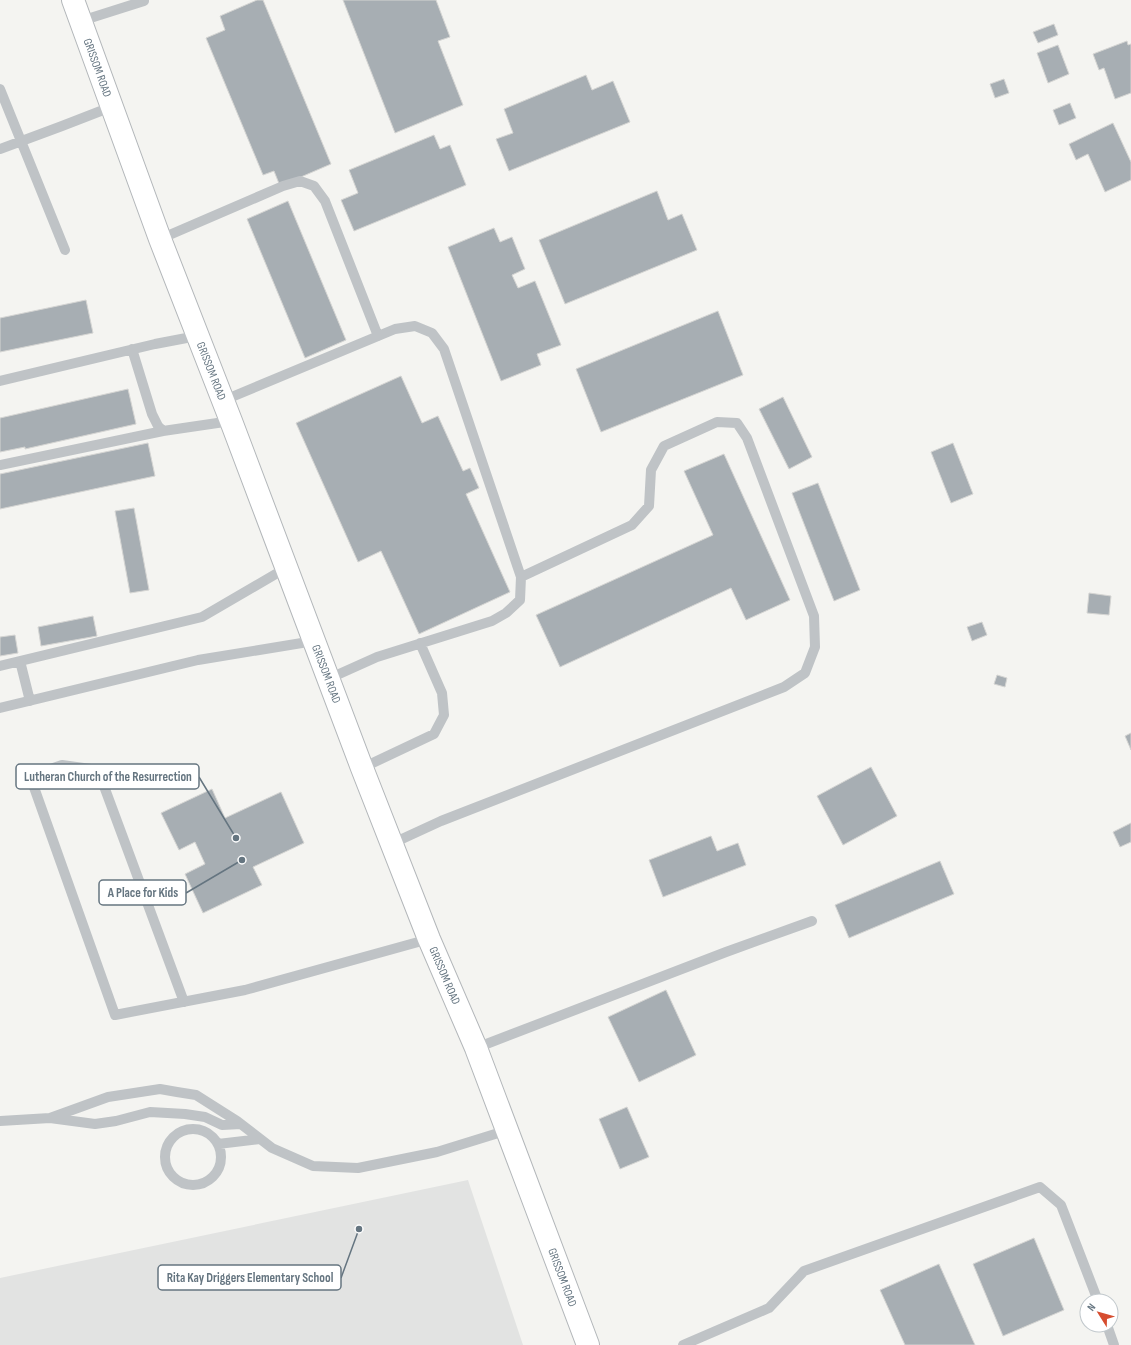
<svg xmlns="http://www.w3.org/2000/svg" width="1131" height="1345" font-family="'Sofia Sans Condensed',sans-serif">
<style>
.built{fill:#e2e3e2}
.building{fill:#a7aeb3;stroke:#d5d5d3}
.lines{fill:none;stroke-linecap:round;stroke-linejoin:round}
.primary-casing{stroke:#b3b7ba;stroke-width:24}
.lane{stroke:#bfc3c6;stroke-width:10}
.primary{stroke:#fff;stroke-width:22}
.labels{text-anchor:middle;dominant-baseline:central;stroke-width:4;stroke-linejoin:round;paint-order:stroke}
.street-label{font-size:12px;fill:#657580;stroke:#fff}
.leader{fill:none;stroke:#657580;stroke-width:1.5}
.callout-dot{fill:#657580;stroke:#fff;stroke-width:1.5}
.callout{fill:#fff;stroke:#657580;stroke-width:1.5}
.callout-label{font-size:13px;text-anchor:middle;font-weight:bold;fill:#657580}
</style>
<rect width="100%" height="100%" fill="#f4f4f1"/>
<!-- built -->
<path class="built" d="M 468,1180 L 523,1345 L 0,1345 L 0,1278 Z"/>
<!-- building -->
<path class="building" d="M 257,0 L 263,0 L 331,164 L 280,186 L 274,171 L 263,175 L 206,38 L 225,30 L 220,16 Z
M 343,0 L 436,0 L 450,37 L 438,41 L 463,105 L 395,133 Z
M 1054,24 L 1058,35 L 1038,43 L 1033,32 Z
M 1127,41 L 1128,45 L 1131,44 L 1131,93 L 1115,99 L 1104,68 L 1099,70 L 1093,54 Z
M 1058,45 L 1069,74 L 1048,83 L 1037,53 Z
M 586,75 L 592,90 L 613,81 L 630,122 L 509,171 L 496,139 L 513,133 L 504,109 Z
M 1004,79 L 1009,93 L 995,98 L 990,84 Z
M 1070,103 L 1076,118 L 1059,125 L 1053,110 Z
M 1113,123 L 1131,162 L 1131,180 L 1105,192 L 1088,154 L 1076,160 L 1069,144 Z
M 434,135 L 440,149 L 450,145 L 466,185 L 354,231 L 341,200 L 358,193 L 349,170 Z
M 657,191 L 668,220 L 682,214 L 697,250 L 565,304 L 539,240 Z
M 288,201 L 346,340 L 305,358 L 247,219 Z
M 494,228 L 500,242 L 512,237 L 525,269 L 512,275 L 518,288 L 535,281 L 561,345 L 537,354 L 541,365 L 501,381 L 448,247 Z
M 86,300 L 93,333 L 0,352 L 0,318 Z
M 718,311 L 743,375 L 601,432 L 576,369 Z
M 401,376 L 422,423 L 438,416 L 463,471 L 470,468 L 479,488 L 466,494 L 510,592 L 419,634 L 381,551 L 358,562 L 296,423 Z
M 128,389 L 136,424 L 25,449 L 25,447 L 0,452 L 0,418 Z
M 783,397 L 812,457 L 789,469 L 759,409 Z
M 148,443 L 155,476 L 0,509 L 0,474 Z
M 953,443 L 973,494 L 951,503 L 931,452 Z
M 724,454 L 790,600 L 746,620 L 731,588 L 560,667 L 536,615 L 713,535 L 684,471 Z
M 818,483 L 860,590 L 834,601 L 792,493 Z
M 134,508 L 149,590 L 130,593 L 115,511 Z
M 1089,593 L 1111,596 L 1109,615 L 1087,613 Z
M 93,616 L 97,636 L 41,646 L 38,627 Z
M 982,622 L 987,635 L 972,641 L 967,627 Z
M 15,635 L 18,653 L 0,656 L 0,637 Z
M 997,675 L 1007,678 L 1005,687 L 994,684 Z
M 1131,733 L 1131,750 L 1125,736 Z
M 871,767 L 897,816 L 843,845 L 817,796 Z
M 212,789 L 225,818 L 281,792 L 304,843 L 253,867 L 262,885 L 203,913 L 185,874 L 205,864 L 195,842 L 179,850 L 161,813 Z
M 1131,823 L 1131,842 L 1120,847 L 1113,832 Z
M 711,836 L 717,851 L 738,843 L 746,865 L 663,897 L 649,860 Z
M 940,861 L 954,894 L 849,938 L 835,905 Z
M 666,990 L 696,1055 L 639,1082 L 608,1017 Z
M 627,1107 L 649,1157 L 620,1169 L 599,1119 Z
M 1034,1238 L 1064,1310 L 1003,1336 L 973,1264 Z
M 939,1264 L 975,1345 L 905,1345 L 880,1290 Z"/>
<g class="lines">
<!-- primary casing -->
<g class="primary-casing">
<g id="primary">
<path id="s1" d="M 73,0 L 160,239 L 231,421 L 362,768 L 429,939 L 476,1048 L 588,1345"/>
</g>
</g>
<!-- lane -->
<path class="lane" d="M 81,21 L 144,1 L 143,0
M 0,89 L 65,250
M 0,149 L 62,126 L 111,107
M 160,239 L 283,186 L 300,181 L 314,186 L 325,201 L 378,336
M 132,349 L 152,414 L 158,426 L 163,431 L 231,421
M 0,381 L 155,344 L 197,336
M 222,401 L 395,329 L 415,326 L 432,333 L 444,349 L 521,577 L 520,600 L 506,613 L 492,621 L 377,657 L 328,679
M 0,465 L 163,431
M 20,661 L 30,701
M 0,666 L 202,617 L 286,568
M 0,708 L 198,660 L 314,641
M 362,768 L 434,734 L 444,715 L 442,693 L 420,643
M 391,844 L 441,821 L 784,687 L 805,673 L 815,647 L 814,616 L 747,438 L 737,423 L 717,422 L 664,446 L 651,470 L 649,506 L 632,525 L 521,577
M 184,1002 L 98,770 L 62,765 L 30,776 L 115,1015 L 245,990 L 429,939
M 476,1048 L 726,952 L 812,921
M 50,1118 L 108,1097 L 160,1089 L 177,1092 L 196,1095 L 237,1121 L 272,1148 L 313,1166 L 358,1168 L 437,1152 L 508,1130
M 0,1121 L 50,1118 L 95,1124 L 116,1121 L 150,1112 L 185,1114 L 205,1117 L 222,1125 L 241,1124
M165 1157a28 28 0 1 1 56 0a28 28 0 1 1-56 0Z
M 218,1144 L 260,1139
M 1107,1325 L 1114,1345
M 683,1345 L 769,1308 L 804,1271 L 1040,1187 L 1061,1205 L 1098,1301"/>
<!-- primary -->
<use href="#primary" class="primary"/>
</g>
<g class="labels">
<!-- street labels -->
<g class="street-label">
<text stroke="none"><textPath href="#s1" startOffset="72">GRISSOM ROAD</textPath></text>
<text stroke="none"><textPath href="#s1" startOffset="396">GRISSOM ROAD</textPath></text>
<text stroke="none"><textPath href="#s1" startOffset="720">GRISSOM ROAD</textPath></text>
<text stroke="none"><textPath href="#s1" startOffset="1044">GRISSOM ROAD</textPath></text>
<text stroke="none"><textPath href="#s1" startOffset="1368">GRISSOM ROAD</textPath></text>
</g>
</g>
<!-- callouts -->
<path class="leader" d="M236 838L199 777M242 860L186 893M359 1229L341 1278"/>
<g class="callout-dot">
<circle cx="236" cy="838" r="4"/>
<circle cx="242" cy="860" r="4"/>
<circle cx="359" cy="1229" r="4"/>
</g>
<g class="callout">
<rect x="16" y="764" width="183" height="25" rx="4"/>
<rect x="99" y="880" width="87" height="25" rx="4"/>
<rect x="158" y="1265" width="183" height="25" rx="4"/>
</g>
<g class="callout-label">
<text x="108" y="781">Lutheran Church of the Resurrection</text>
<text x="143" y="897">A Place for Kids</text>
<text x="250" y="1282">Rita Kay Driggers Elementary School</text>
</g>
<!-- north arrow -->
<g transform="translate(1099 1313) rotate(307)"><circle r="19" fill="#ffffff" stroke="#c1c8cc"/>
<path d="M0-3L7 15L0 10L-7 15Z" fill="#d64d2f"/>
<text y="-6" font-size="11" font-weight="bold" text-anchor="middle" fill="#657580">N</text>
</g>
</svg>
